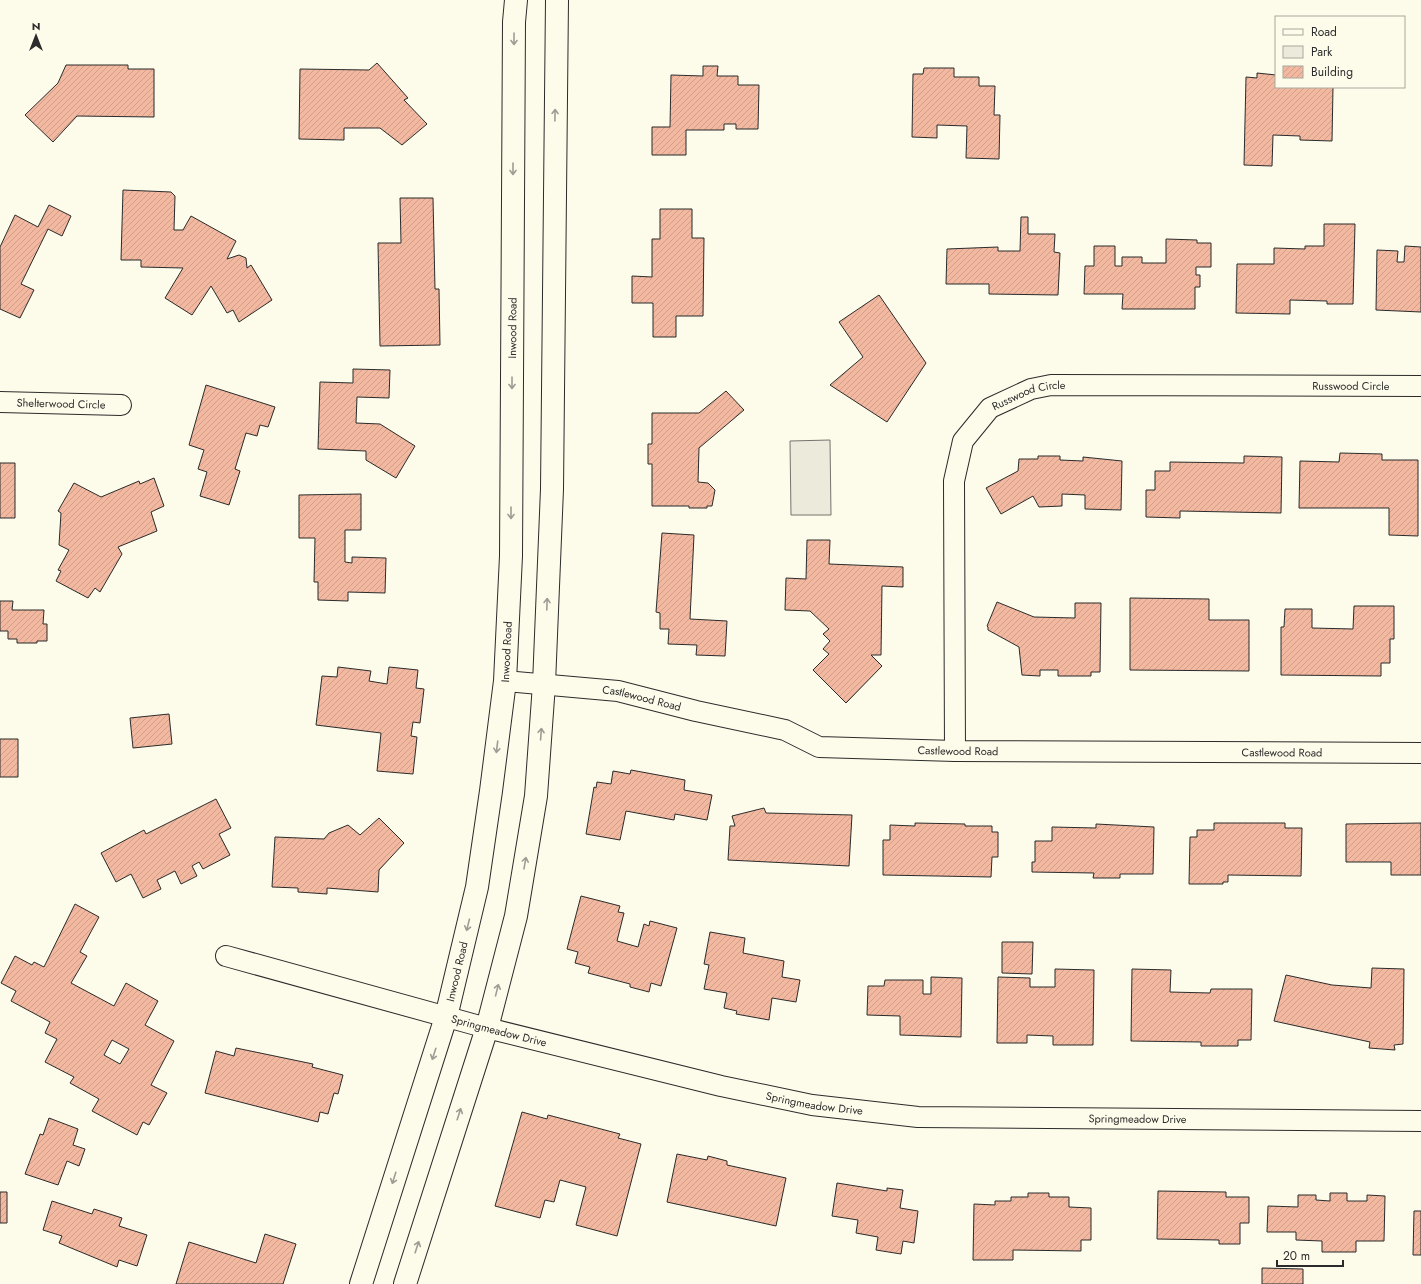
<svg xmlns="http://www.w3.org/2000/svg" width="1421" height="1284" font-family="Jost,sans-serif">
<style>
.green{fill:#ecebdb;stroke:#74746e}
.building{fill:url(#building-hatch);stroke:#2b2b2b;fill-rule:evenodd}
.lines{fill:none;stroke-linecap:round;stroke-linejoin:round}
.minor-casing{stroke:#2b2b2b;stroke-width:22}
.secondary-casing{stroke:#2b2b2b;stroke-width:24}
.minor{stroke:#fdfbea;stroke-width:20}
.secondary{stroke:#fdfbea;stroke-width:22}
.oneway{stroke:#9e9d94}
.labels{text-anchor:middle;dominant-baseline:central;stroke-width:3;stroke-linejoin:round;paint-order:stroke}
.street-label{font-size:11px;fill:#2b2b2b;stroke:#fdfbea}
</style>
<defs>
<pattern id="building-hatch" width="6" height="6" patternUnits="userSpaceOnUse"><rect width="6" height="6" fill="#f2b8a0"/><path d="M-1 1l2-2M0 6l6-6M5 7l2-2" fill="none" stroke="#d09e8a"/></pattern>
</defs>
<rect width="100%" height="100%" fill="#fdfbea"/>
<!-- green -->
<path class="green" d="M 830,440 L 831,515 L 791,515 L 790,441 Z"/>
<!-- building -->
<path class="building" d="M 377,63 L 408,98 L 404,100 L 427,124 L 402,145 L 380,128 L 344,128 L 344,140 L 299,139 L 300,69 L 369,70 Z
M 66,65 L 128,65 L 128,69 L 154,69 L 154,117 L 77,116 L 53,142 L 25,115 L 58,83 Z
M 703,66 L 718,66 L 717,76 L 738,76 L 738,85 L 759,85 L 758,129 L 736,129 L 736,124 L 724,124 L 724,130 L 686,130 L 686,155 L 652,155 L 652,127 L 670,127 L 671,75 L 703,76 Z
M 924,68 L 954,68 L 954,77 L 979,77 L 979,86 L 995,86 L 994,115 L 1000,115 L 999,159 L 966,158 L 967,126 L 937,125 L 937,138 L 912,137 L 913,74 L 923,74 Z
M 1257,73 L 1276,75 L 1276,87 L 1333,87 L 1332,141 L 1300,140 L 1300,136 L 1273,135 L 1272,166 L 1244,165 L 1246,77 L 1257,78 Z
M 123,190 L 171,192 L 175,196 L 174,230 L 183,230 L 191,216 L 236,241 L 227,259 L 239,255 L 246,258 L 247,268 L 251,265 L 272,300 L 239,322 L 233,310 L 227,313 L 211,286 L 192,315 L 165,298 L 183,268 L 141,267 L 141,260 L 121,260 Z
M 400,198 L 433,198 L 435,289 L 439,289 L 440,345 L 380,346 L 378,243 L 401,243 Z
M 49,205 L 71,216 L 62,236 L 48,229 L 21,284 L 34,290 L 20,318 L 0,309 L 0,247 L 15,215 L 38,227 Z
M 660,209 L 692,209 L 692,238 L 704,238 L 703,316 L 676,316 L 676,337 L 653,337 L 653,303 L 632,303 L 632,276 L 652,277 L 652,239 L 660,239 Z
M 1021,217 L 1028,217 L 1028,234 L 1055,234 L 1054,252 L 1060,253 L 1058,295 L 989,294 L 989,284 L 946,284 L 947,249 L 998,247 L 998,251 L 1020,251 Z
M 1324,224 L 1355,224 L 1353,304 L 1327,304 L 1327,301 L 1290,300 L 1290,314 L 1236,313 L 1237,264 L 1274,264 L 1274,248 L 1305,249 L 1305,246 L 1324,246 Z
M 1166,239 L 1197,240 L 1197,243 L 1211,243 L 1211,267 L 1196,267 L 1196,275 L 1200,275 L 1200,287 L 1195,287 L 1195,309 L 1122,309 L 1123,294 L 1084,294 L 1085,266 L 1094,266 L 1094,246 L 1115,246 L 1115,266 L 1122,266 L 1122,257 L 1142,257 L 1142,263 L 1166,263 Z
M 1405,246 L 1421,247 L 1421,312 L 1376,310 L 1377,250 L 1398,251 L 1397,262 L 1404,262 Z
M 879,295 L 926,363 L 887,422 L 830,385 L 863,357 L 839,322 Z
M 353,369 L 390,370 L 389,398 L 357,397 L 356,423 L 380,424 L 415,446 L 396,478 L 366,460 L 366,451 L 318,449 L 320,382 L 353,383 Z
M 206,385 L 275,407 L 268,427 L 260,425 L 257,436 L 246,433 L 235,469 L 240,471 L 229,505 L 200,496 L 207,472 L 198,469 L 204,450 L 189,445 Z
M 726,391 L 744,410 L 699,448 L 698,482 L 708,483 L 715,490 L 712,506 L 707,506 L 707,508 L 689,508 L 689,506 L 652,506 L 652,464 L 648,464 L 648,444 L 652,444 L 652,413 L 699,413 Z
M 1340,453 L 1382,454 L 1382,460 L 1418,460 L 1418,536 L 1389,535 L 1389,508 L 1299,508 L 1300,461 L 1339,462 Z
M 1038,456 L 1060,456 L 1060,460 L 1083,461 L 1083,457 L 1122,461 L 1121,510 L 1085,509 L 1085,495 L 1062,494 L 1062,506 L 1039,507 L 1033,496 L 1001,514 L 986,488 L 1018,471 L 1019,459 L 1038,459 Z
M 1244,456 L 1282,457 L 1281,513 L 1180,511 L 1180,518 L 1146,517 L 1146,490 L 1155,490 L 1155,471 L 1170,471 L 1170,462 L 1244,463 Z
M 0,463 L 15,463 L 15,518 L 0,518 Z
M 154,478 L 164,506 L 151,512 L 157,531 L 118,547 L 122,554 L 100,592 L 95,588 L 88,598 L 56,581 L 61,571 L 58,570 L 69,550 L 59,545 L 61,513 L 58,511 L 74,483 L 101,497 L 139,481 L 140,484 Z
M 361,494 L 361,530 L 345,530 L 345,562 L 352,563 L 352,557 L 386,558 L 385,593 L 348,592 L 348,601 L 318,600 L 318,582 L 314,582 L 315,538 L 299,538 L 299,495 Z
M 662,533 L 694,535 L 690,619 L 727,621 L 725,656 L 696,655 L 697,645 L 668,644 L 669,629 L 660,629 L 660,613 L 656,612 Z
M 807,540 L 830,540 L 829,564 L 903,567 L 903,587 L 882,586 L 881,655 L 871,655 L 882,666 L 846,703 L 813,670 L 829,654 L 823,649 L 830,641 L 823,634 L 829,629 L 810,611 L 785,610 L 786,578 L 806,579 Z
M 1130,598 L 1209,599 L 1209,620 L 1249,620 L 1249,671 L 1130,670 Z
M 0,601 L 13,601 L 12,610 L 44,610 L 43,624 L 47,624 L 47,641 L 37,641 L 37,643 L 17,643 L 17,639 L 8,639 L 8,631 L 0,631 Z
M 997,602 L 1034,617 L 1075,618 L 1075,603 L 1101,603 L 1100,672 L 1091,672 L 1091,676 L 1058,676 L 1058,670 L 1040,670 L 1040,676 L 1022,675 L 1019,647 L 988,630 L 988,627 L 987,626 Z
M 1354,606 L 1394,606 L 1394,639 L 1390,639 L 1390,663 L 1381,663 L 1381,676 L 1281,675 L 1281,627 L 1284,627 L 1285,609 L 1312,609 L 1312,628 L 1353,629 Z
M 338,667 L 371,671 L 369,681 L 387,684 L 389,667 L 418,670 L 416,688 L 424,689 L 420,723 L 413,722 L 411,736 L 417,737 L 413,774 L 377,771 L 381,733 L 316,725 L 322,676 L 337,677 Z
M 169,714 L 172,744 L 133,748 L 130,718 Z
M 0,739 L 18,739 L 18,777 L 0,777 Z
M 631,770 L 685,780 L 684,790 L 712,795 L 707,820 L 675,814 L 674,820 L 626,811 L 620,840 L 586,834 L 594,787 L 596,788 L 597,782 L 611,784 L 613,771 L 630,774 Z
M 216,799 L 231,828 L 219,834 L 230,855 L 203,869 L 199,862 L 192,866 L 197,876 L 181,884 L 175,871 L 157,880 L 161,889 L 143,898 L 131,874 L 116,882 L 101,853 L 144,830 L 146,834 Z
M 764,808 L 766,813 L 852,815 L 849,866 L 728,860 L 730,826 L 735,826 L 732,816 Z
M 379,818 L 404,843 L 379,870 L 378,892 L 327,888 L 327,894 L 298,892 L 298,888 L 272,887 L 275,837 L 324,839 L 329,833 L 348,825 L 360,835 Z
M 915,823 L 965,824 L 965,826 L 992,826 L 992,832 L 998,832 L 998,857 L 992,857 L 991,877 L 883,875 L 883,840 L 890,840 L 890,825 L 915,826 Z
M 1214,823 L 1285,823 L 1285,828 L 1302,828 L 1301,876 L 1228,875 L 1228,882 L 1223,882 L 1223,884 L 1189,884 L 1190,837 L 1197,837 L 1197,830 L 1214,830 Z
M 1421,823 L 1421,875 L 1391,875 L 1391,862 L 1346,862 L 1346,824 Z
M 1096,824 L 1154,827 L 1153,874 L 1120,874 L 1120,878 L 1093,878 L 1094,873 L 1032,872 L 1032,862 L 1035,862 L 1035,841 L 1052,841 L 1052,827 L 1096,828 Z
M 581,896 L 620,906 L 618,912 L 624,913 L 617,941 L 638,947 L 644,924 L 649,926 L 650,921 L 677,928 L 661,986 L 651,983 L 649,992 L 630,987 L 630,984 L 588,973 L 590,967 L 575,963 L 578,952 L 567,949 Z
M 75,904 L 99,917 L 80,952 L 87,956 L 71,983 L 114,1006 L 126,983 L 158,1001 L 145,1025 L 174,1041 L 151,1085 L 167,1093 L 149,1125 L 143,1122 L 137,1135 L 92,1111 L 99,1099 L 70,1083 L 74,1077 L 45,1062 L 57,1039 L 45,1033 L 50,1022 L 11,1001 L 16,991 L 1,983 L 15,956 L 32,965 L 34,962 L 44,967 ZM 112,1040 L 129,1049 L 120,1064 L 104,1055 Z
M 710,932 L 745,938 L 743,953 L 784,961 L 782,977 L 800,980 L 796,1002 L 772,998 L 769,1020 L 736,1014 L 737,1011 L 724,1008 L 727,993 L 704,989 L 709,965 L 704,964 Z
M 1002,942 L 1033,942 L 1032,974 L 1002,973 Z
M 1372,968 L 1404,969 L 1403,1044 L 1394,1045 L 1395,1050 L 1369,1048 L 1370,1042 L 1274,1021 L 1286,975 L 1332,985 L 1371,988 Z
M 1055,969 L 1094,970 L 1093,1045 L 1053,1045 L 1053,1036 L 1027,1035 L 1027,1043 L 997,1043 L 998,977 L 1030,978 L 1030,987 L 1055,987 Z
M 1132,969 L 1171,970 L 1170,992 L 1210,993 L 1211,989 L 1252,989 L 1251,1040 L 1238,1040 L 1238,1046 L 1201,1046 L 1201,1042 L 1131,1041 Z
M 931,977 L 962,978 L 961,1037 L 900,1035 L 900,1016 L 867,1015 L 868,986 L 884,986 L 885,980 L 923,980 L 923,994 L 931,994 Z
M 236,1048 L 313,1064 L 312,1067 L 343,1075 L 338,1094 L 334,1093 L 328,1114 L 320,1112 L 318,1122 L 205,1093 L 216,1051 L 234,1056 Z
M 522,1112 L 547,1119 L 548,1115 L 620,1134 L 618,1138 L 641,1144 L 617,1236 L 576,1225 L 586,1187 L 560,1180 L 554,1202 L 545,1200 L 540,1218 L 495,1206 Z
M 49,1118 L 78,1129 L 73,1145 L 85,1149 L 79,1166 L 67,1161 L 58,1185 L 25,1174 L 40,1134 L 43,1135 Z
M 677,1154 L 707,1160 L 708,1156 L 727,1161 L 727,1165 L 786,1178 L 776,1226 L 667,1202 Z
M 837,1183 L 887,1191 L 887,1188 L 903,1190 L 900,1208 L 918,1211 L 914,1243 L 903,1241 L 901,1254 L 876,1250 L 878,1237 L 856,1233 L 858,1220 L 832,1216 Z
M 1158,1191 L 1226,1192 L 1226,1197 L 1249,1197 L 1249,1223 L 1240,1223 L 1240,1244 L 1219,1244 L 1219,1240 L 1157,1239 Z
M 0,1192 L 7,1192 L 7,1223 L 0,1223 Z
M 1028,1193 L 1049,1193 L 1049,1197 L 1069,1197 L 1069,1207 L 1091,1208 L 1091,1240 L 1081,1240 L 1081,1251 L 1013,1250 L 1013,1260 L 973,1260 L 974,1204 L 995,1205 L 995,1201 L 1011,1201 L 1011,1197 L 1028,1197 Z
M 1330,1193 L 1347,1193 L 1347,1201 L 1367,1201 L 1367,1195 L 1385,1196 L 1384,1241 L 1356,1241 L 1356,1252 L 1322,1252 L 1322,1241 L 1296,1240 L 1296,1232 L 1267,1232 L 1268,1206 L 1298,1207 L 1298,1195 L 1316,1195 L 1316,1200 L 1330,1201 Z
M 52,1201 L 92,1214 L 94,1209 L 122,1218 L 119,1226 L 147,1235 L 137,1266 L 119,1260 L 117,1267 L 59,1243 L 62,1236 L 43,1230 Z
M 1414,1211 L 1421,1211 L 1421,1255 L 1413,1255 Z
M 265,1234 L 296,1244 L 283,1284 L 176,1284 L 189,1242 L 256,1263 Z
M 1262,1268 L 1303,1269 L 1303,1284 L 1262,1284 Z"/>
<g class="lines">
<!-- minor casing -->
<g class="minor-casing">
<g id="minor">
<path id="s1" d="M 0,402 L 121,405"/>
<path id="s2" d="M 505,681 L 618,691 L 696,711 L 785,730 L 819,747 L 955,751 L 1421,753"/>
<path id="s3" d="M 955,751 L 954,481 L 963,441 L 990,408 L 1031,389 L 1051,385 L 1421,386"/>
<path id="s4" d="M 226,956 L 487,1028 L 721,1086 L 812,1105 L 918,1117 L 1421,1121"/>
</g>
</g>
<!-- secondary casing -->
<g class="secondary-casing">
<g id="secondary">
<path id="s5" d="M 361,1284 L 446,1017 L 477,887 L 491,791 L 505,681 L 511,556 L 514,22 L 516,0"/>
<path d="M 405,1284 L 487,1028 L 516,916 L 536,796 L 544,684 L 552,489 L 557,0"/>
</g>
</g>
<!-- minor -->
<use href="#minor" class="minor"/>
<!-- secondary -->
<use href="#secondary" class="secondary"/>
</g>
<!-- one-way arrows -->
<defs><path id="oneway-shaft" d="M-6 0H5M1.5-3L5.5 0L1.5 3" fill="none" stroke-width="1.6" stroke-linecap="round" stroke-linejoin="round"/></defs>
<g class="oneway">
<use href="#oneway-shaft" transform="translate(514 39) rotate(90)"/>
<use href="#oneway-shaft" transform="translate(555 115) rotate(-89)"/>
<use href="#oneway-shaft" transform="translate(513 169) rotate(90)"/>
<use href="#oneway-shaft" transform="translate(512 383) rotate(90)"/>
<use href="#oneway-shaft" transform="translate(511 513) rotate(90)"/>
<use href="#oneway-shaft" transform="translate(547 604) rotate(-88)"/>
<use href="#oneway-shaft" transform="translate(541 734) rotate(-86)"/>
<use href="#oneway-shaft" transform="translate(497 747) rotate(97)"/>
<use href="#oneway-shaft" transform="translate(525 863) rotate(-80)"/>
<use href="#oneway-shaft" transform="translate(468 925) rotate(104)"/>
<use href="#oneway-shaft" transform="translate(497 990) rotate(-76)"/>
<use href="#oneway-shaft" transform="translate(434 1054) rotate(108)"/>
<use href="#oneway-shaft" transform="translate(459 1114) rotate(-72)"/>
<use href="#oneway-shaft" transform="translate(394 1178) rotate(108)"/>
<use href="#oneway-shaft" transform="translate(417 1247) rotate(-72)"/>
</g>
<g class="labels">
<!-- street labels -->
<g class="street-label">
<text stroke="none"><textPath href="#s5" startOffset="975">Inwood Road</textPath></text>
<text stroke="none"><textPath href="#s3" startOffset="719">Russwood Circle</textPath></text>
<text stroke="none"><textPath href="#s3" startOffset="395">Russwood Circle</textPath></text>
<text stroke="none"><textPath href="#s1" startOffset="61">Shelterwood Circle</textPath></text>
<text stroke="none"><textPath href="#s5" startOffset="651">Inwood Road</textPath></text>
<text stroke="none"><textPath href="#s2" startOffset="138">Castlewood Road</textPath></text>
<text stroke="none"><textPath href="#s2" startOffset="462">Castlewood Road</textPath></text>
<text stroke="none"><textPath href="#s2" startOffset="786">Castlewood Road</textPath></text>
<text stroke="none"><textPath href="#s5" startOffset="327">Inwood Road</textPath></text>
<text stroke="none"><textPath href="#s4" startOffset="283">Springmeadow Drive</textPath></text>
<text stroke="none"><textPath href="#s4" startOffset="607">Springmeadow Drive</textPath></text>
<text stroke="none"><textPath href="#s4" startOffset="931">Springmeadow Drive</textPath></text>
</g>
</g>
<!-- legend -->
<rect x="1275" y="16" width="130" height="72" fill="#fdfbea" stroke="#a9a89e"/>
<rect x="1283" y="29" width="20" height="6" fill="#fdfbea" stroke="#a9a89e"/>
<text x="1311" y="36" font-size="12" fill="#2b2b2b">Road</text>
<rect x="1283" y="46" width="20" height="12" fill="#ecebdb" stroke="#a9a89e"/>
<text x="1311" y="56" font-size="12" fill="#2b2b2b">Park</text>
<rect x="1283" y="66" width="20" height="12" fill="url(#building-hatch)" stroke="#a9a89e"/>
<text x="1311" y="76" font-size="12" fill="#2b2b2b">Building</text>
<!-- north arrow -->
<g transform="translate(36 36)" stroke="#fdfbea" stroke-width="3" paint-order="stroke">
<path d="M0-3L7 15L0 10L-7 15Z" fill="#2b2b2b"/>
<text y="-6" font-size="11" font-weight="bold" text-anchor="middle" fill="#2b2b2b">N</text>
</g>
<!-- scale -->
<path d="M1277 1260v6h66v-6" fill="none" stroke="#2b2b2b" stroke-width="2"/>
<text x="1283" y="1260" font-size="12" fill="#2b2b2b" stroke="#fdfbea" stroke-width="3" paint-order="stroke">20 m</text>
</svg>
